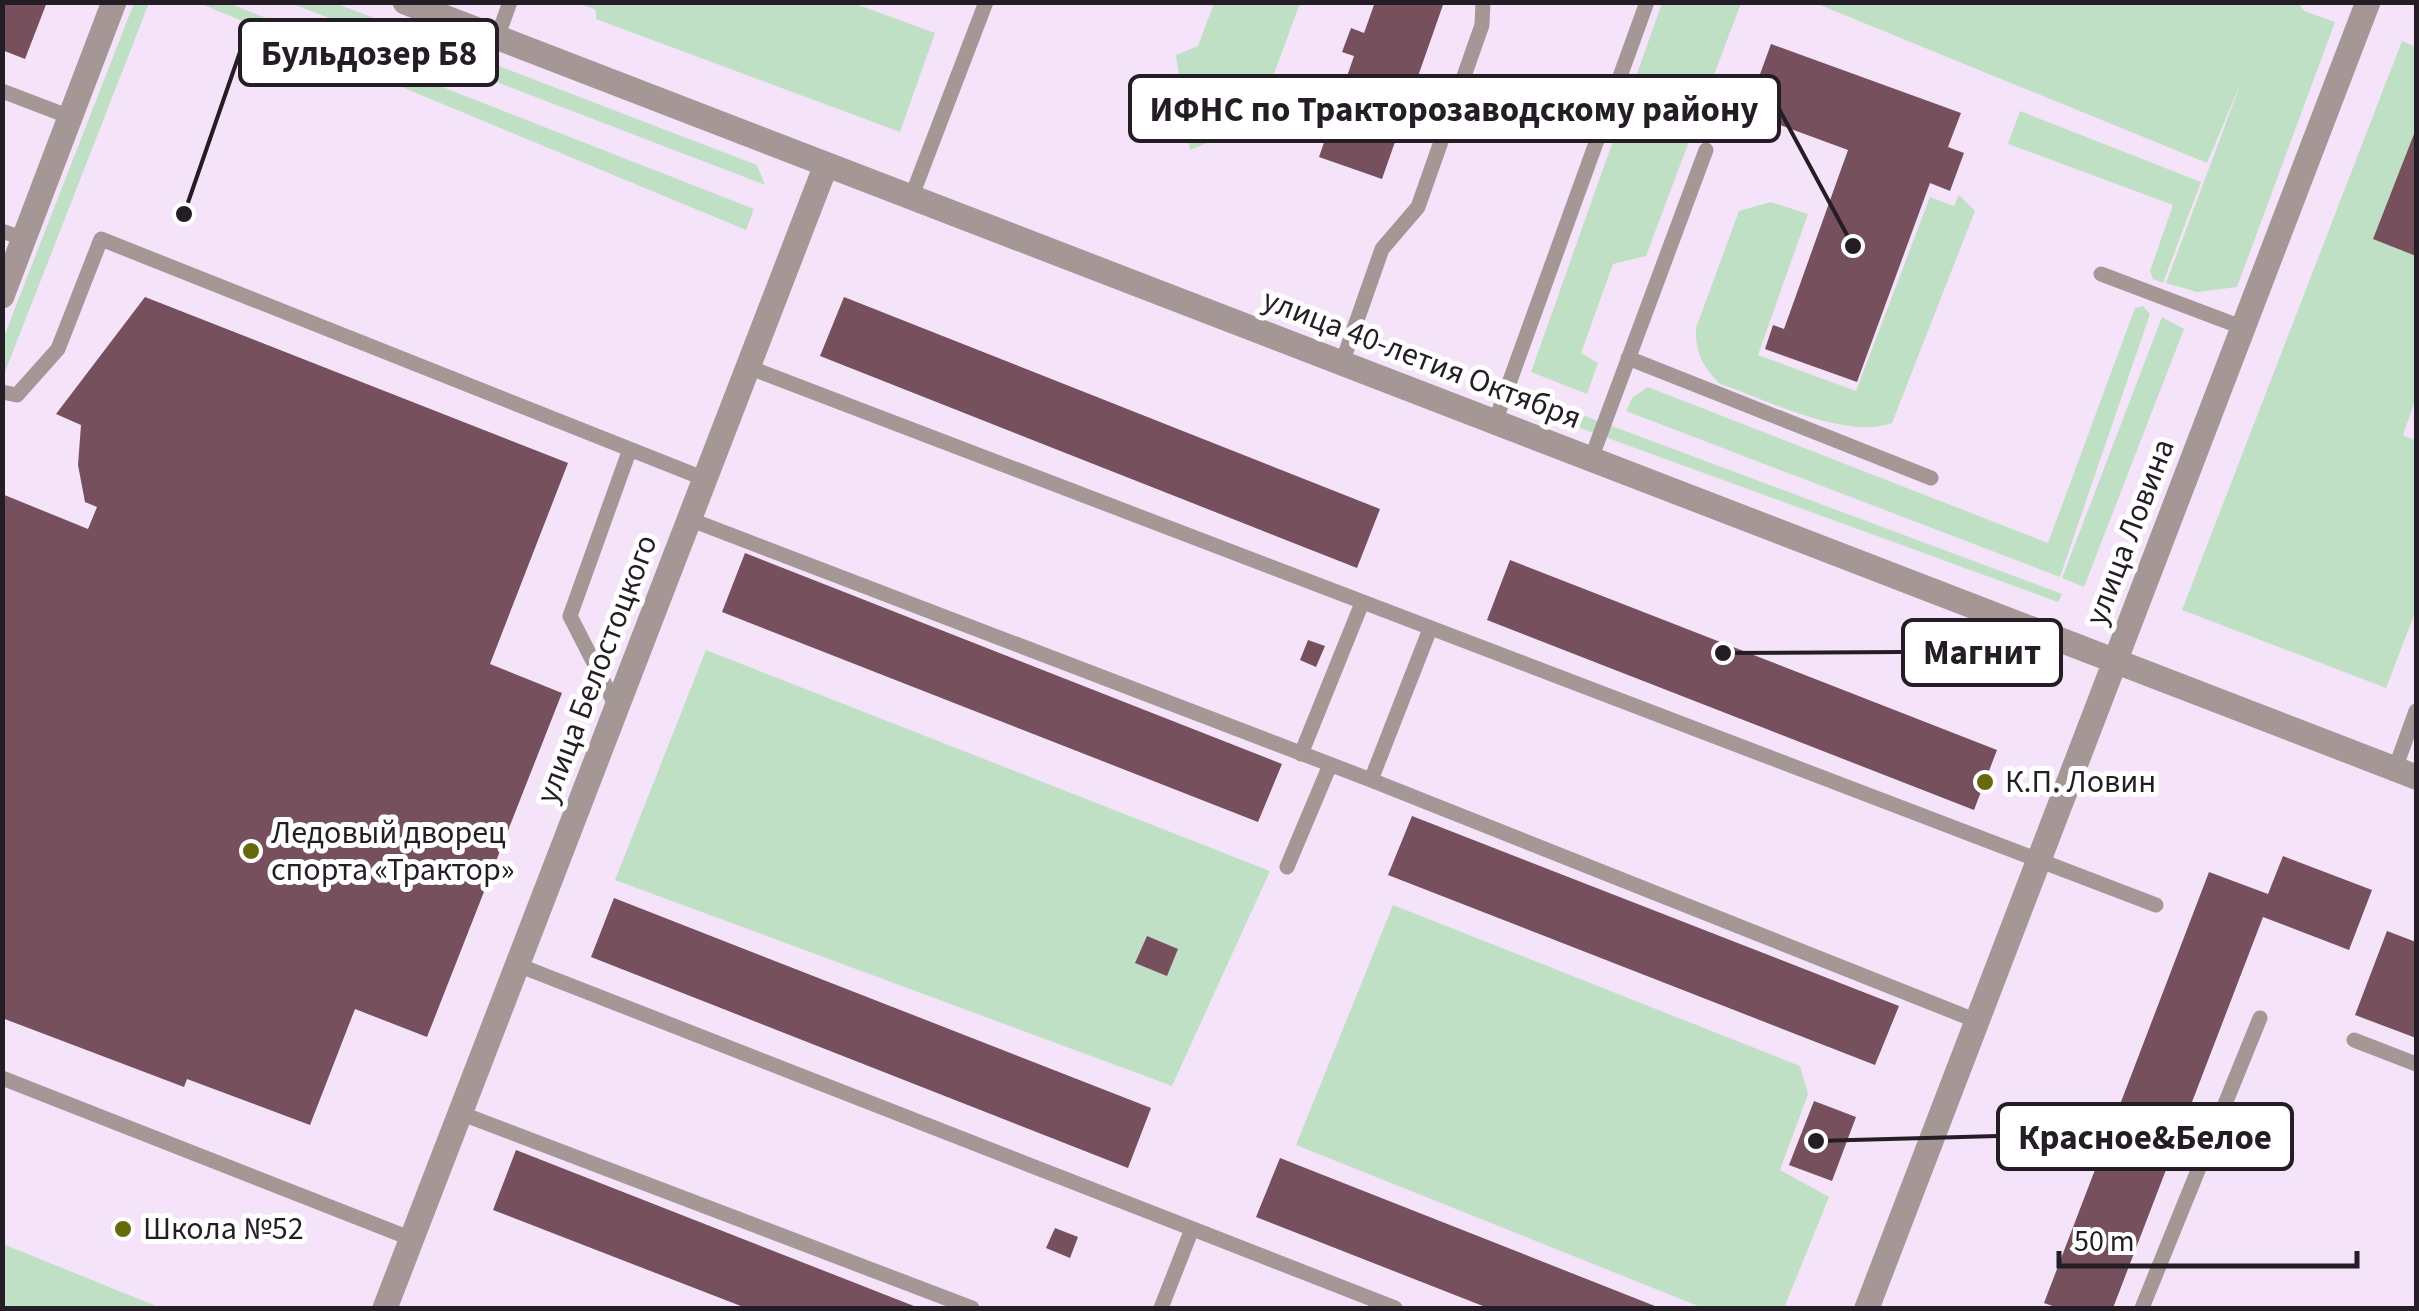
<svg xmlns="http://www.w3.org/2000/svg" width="2419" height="1311" font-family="'Source Sans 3',sans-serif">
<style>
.green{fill:#c0e0c6}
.building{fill:#76505d}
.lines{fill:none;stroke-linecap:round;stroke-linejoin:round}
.service{stroke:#a49796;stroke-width:15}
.minor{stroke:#a49796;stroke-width:25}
.tertiary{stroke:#a49796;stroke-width:25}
.poi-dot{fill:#676a0a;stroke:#fff;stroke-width:4}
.labels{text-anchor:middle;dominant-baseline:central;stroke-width:10;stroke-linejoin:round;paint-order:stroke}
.street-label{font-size:32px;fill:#241d25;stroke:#fff}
.poi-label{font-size:32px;fill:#241d25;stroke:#fff;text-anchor:start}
.leader{fill:none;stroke:#241d25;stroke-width:4}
.callout-dot{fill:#241d25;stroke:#fff;stroke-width:4}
.callout{fill:#fff;stroke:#241d25;stroke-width:4}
.callout-label{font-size:35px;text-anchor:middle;font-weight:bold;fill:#241d25}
</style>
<rect width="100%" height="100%" fill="#f5e3f9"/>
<!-- green -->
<path class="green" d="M 134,3 L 149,3 L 5,372 L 3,339 Z
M 199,3 L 228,3 L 754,209 L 746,230 Z
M 290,3 L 335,3 L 757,165 L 765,185 Z
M 578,3 L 853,3 L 935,33 L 900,132 L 596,19 L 596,10 Z
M 1214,3 L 1300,3 L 1256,123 L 1190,150 L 1176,55 L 1198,46 Z
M 1662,3 L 1741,3 L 1646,256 L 1613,264 L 1581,353 L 1598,363 L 1587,394 L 1531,372 Z
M 2299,3 L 2304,11 L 2335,22 L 2237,287 L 2197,292 L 2166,283 L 2242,80 L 2207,163 L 1815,3 Z
M 2402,41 L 2416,47 L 2416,398 L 2403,435 L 2416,441 L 2416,610 L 2386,688 L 2182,610 Z
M 2020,111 L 2201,182 L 2163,283 L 2153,279 L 2150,271 L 2173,205 L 2008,144 Z
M 1959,195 L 1975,211 L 1892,423 C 1844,440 1768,400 1720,384 C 1702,366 1695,352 1696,328 L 1739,211 L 1771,202 L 1808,214 L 1758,355 L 1856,391 L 1930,197 L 1954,206 Z
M 2143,306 L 2150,314 L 2060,577 L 1626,411 L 1632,398 L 1648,387 L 2048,543 L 2135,308 Z
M 2162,317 L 2184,329 L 2084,587 L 2062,578 Z
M 1523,393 L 2062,594 L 2058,602 L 1520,406 Z
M 706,650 L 1270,871 L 1172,1086 L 615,880 Z
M 1393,905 L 1800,1066 L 1808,1094 L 1780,1170 L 1829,1197 L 1784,1308 L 1703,1308 L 1296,1145 Z
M 3,1244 L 161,1308 L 3,1308 Z"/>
<!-- building -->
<path class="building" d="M 2,2 L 47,2 L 25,59 L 2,50 Z
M 1375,2 L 1444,2 L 1382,179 L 1319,157 L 1354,56 L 1342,52 L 1351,28 L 1364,33 Z
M 1771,44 L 1961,113 L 1948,147 L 1964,153 L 1950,191 L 1930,183 L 1857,382 L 1765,349 L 1773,325 L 1784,329 L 1848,150 L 1772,122 L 1769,130 L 1743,121 Z
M 2416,129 L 2416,256 L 2373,239 Z
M 145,297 L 568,463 L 490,664 L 562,693 L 427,1037 L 355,1009 L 310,1125 L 187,1079 L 184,1087 L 2,1018 L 2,494 L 88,529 L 97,507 L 85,502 L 78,465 L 81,425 L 56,414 Z
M 844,297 L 1380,509 L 1357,568 L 820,356 Z
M 745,553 L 1282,764 L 1258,822 L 722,612 Z
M 1510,560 L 1997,750 L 1974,810 L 1487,620 Z
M 1308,640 L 1325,646 L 1316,667 L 1300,660 Z
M 1412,816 L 1899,1006 L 1875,1065 L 1388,875 Z
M 2283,856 L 2372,890 L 2349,950 L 2263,917 L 2113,1308 L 2058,1308 L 2044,1303 L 2209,872 L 2268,894 Z
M 614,898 L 1151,1108 L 1128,1168 L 591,957 Z
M 2387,931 L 2416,942 L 2416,1038 L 2355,1015 Z
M 1147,936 L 1178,949 L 1167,976 L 1135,963 Z
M 1814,1101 L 1856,1117 L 1832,1181 L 1789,1165 Z
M 516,1150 L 919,1308 L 746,1308 L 493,1210 Z
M 1280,1158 L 1660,1308 L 1488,1308 L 1256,1217 Z
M 1055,1228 L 1078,1237 L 1070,1258 L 1046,1248 Z"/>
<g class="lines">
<!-- service -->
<path class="service" d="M 497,38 L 510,2
M 2,91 L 70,117
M 911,198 L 986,2
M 2,231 L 24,239
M 2101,274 L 2244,328
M 1628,358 L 1931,478
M 1342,363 L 1382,249 L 1418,207 L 1482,25 L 1483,2
M 748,367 L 2156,905
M 2,392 L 17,395 L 58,349 L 101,239 L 705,479
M 1495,422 L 1647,2
M 1591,459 L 1706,150
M 689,519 L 1371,780 L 1977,1021
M 617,708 L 570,616 L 630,449
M 1301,754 L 1362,603
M 2395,769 L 2416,711
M 1371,780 L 1430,629
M 1287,867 L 1330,765
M 518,965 L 1395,1308
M 2354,1040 L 2416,1064
M 2,1078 L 412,1239
M 460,1113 L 972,1308
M 1161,1308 L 1192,1229
M 2142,1308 L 2260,1018"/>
<!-- minor -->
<path class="minor" d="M 2,296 L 114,2"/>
<!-- tertiary -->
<path class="tertiary" d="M 405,2 L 2416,777
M 385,1308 L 826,165
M 1867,1308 L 2368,2"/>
</g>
<!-- markers -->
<g class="poi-dot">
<circle cx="1985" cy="782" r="10"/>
<circle cx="251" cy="851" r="10"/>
<circle cx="123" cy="1229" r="10"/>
</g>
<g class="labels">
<!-- street labels -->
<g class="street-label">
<text transform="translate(1422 359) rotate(21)">улица 40-летия Октября</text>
<text transform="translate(2130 532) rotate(-69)">улица Ловина</text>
<text transform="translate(597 669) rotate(-69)">улица Белостоцкого</text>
</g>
<!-- poi labels -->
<g class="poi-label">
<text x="2005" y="782">К.П. Ловин</text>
<text x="271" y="833">Ледовый дворец<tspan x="271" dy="37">спорта «Трактор»</tspan></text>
<text x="143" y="1229">Школа №52</text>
</g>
</g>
<!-- callouts -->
<path class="leader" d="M184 214L240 52M1853 246L1779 109M1723 653L1903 652M1816 1141L1998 1136"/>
<g class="callout-dot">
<circle cx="184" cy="214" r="10"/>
<circle cx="1853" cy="246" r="10"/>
<circle cx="1723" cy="653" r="10"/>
<circle cx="1816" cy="1141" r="10"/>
</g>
<g class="callout">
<rect x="240" y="20" width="257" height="65" rx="10"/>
<rect x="1130" y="76" width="649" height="65" rx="10"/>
<rect x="1903" y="620" width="158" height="65" rx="10"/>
<rect x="1998" y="1104" width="294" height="65" rx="10"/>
</g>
<g class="callout-label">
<text x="369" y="65">Бульдозер Б8</text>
<text x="1454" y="121">ИФНС по Тракторозаводскому району</text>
<text x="1982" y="664">Магнит</text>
<text x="2145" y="1149">Красное&amp;Белое</text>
</g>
<!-- border -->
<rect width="2419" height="1311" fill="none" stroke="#241d25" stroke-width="10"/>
<!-- scale -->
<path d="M2059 1251v15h298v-15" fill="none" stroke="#241d25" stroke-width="5"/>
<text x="2074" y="1251" font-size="30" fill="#241d25" stroke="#ffffff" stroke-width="8" paint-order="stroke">50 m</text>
</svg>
